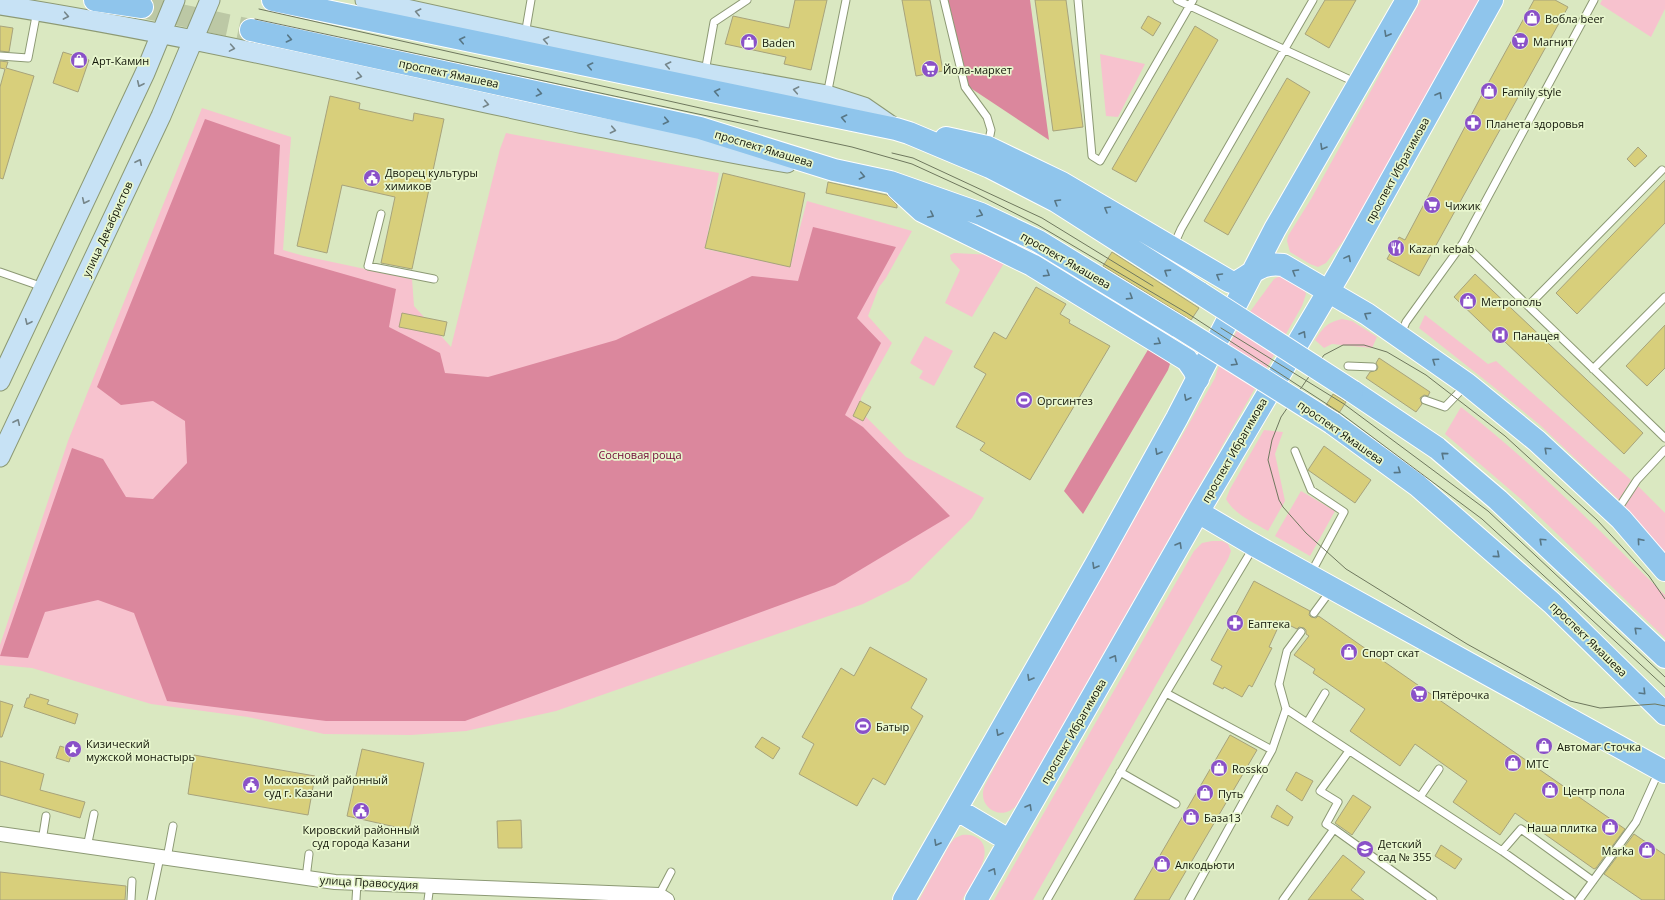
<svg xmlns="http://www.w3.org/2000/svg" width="1665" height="900" font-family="'Open Sans',sans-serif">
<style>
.green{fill:#f7c2ce}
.forest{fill:#db879d}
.building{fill:#d8cf7b;stroke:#a7a37c}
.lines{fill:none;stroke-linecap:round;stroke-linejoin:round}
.primary-tunnel{stroke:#bcc8a5;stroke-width:22;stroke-dasharray:22 11;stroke-linecap:butt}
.lane-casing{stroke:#8c9974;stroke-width:9}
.street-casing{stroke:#8c9974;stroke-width:16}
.secondary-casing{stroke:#8c9974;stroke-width:21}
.primary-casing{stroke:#fff;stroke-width:24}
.lane{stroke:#fff;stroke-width:7}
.street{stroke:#fff;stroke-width:14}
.secondary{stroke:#c7e2f5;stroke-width:19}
.primary{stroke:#8fc5ec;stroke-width:22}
.tram{stroke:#6f785e;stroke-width:1}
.primary-bridge-casing{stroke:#fff;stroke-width:24;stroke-linecap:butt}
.primary-bridge{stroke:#8fc5ec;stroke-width:22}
.oneway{stroke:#76868a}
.oneway2{stroke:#577685}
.labels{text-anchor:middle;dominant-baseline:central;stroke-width:3.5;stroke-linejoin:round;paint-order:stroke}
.poi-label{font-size:11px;fill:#121608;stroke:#e8f6ce;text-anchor:start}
.street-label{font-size:11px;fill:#121608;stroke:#e8f6ce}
.park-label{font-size:11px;fill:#700735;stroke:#e8f6ce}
</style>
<rect width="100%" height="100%" fill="#dae8c1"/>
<!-- green -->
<path class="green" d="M 1421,0 L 1480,0 L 1347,236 L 1326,263 L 1318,267 L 1310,264 L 1290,252 L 1287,241 L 1288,236 L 1311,199 Z
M 1602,0 L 1665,0 L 1665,9 L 1651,37 L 1600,4 Z
M 1100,54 L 1145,64 L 1118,117 L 1106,116 Z
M 202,108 L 291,137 L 283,250 L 304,256 L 412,279 L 414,306 L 451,347 L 500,149 L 506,133 L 719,173 L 705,249 L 790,265 L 807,201 L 912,231 L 886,278 L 879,287 L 868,316 L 892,343 L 861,398 L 861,412 L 906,457 L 984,498 L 972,518 L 909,581 L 863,604 L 556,711 L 466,731 L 411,735 L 324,734 L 248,717 L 151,704 L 32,668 L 0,665 L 0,645 L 68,441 Z
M 954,253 L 993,255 L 1007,258 L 972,317 L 945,303 L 960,270 L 951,260 L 950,255 Z
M 1280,276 L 1302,285 L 1306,294 L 1302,306 L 1018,803 C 1004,824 975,808 985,785 L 1027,708 L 1215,378 C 1226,340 1252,310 1274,279 Z
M 1425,315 L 1488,364 L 1496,361 L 1631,480 L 1619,500 L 1540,425 L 1490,384 L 1419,328 Z
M 1342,319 L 1352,321 L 1377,337 L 1372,348 L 1332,344 L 1324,348 L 1315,340 C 1324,327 1326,323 1342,319 Z
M 925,336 L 953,351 L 934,386 L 919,378 L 923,371 L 910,363 Z
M 1461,407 C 1534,464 1599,530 1665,595 L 1665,638 L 1522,500 L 1445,434 Z
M 1264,430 L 1283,432 L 1275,454 L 1285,501 L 1268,531 C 1253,522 1234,514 1226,499 L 1230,489 Z
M 1637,485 L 1665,513 L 1665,553 L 1623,508 Z
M 1301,491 L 1335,511 L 1310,556 L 1275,536 Z
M 1212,541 L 1222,541 L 1228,544 L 1231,551 L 1228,559 L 1033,900 L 994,900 L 1194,551 L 1202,543 Z
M 962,835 C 968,834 974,835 979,839 C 996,854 970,885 962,900 L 919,900 L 950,844 L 955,838 Z"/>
<!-- forest -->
<path class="forest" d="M 948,0 L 1030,0 L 1049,140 L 969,87 Z
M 205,119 L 280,145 L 274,254 L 396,289 L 389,327 L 440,353 L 445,373 L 488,377 L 616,340 L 752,276 L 798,281 L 813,227 L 896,247 L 857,318 L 881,343 L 845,415 L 863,427 L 950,516 L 835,585 L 465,721 L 326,721 L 167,701 L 134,613 L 98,600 L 45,612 L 28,658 L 0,656 L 72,448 L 103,459 L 126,497 L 153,499 L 187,463 L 185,421 L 153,401 L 121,405 L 97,387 Z
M 1149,348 L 1165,358 L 1170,364 L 1168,370 L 1083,514 L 1064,491 Z"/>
<!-- building -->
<path class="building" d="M 795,0 L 827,0 L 811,70 L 784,64 L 786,57 L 725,44 L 733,16 L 789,28 Z
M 902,0 L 930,0 L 943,71 L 916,76 Z
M 1035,0 L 1066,0 L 1083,127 L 1053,131 Z
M 1325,0 L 1356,0 L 1329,48 L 1305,34 Z
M 1534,0 L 1555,0 L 1568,7 L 1419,276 L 1387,259 L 1399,237 L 1405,240 L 1485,89 Z
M 1148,16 L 1161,23 L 1153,36 L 1141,28 Z
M 0,26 L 13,28 L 9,52 L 0,51 Z
M 1195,26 L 1218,40 L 1136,182 L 1112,169 Z
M 63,52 L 89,60 L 78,92 L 53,83 Z
M 0,61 L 8,62 L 6,68 L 34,76 L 3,179 L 0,178 L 0,87 L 5,69 L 0,68 Z
M 1287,78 L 1310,92 L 1228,235 L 1204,221 Z
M 330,96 L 360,103 L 359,109 L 413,121 L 414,113 L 444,119 L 412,269 L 381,263 L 395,197 L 342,185 L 327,253 L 297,246 Z
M 1638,147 L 1647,156 L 1635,167 L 1627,159 Z
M 723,173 L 805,193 L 790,267 L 705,248 Z
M 1665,180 L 1665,223 L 1577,314 L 1556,293 Z
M 828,182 L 887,195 L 897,205 L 897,208 L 826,193 Z
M 1112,252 L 1199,308 L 1191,320 L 1103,266 Z
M 1475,274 L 1643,433 L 1624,454 L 1504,341 L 1502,343 L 1454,297 Z
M 1036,287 L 1066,304 L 1060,314 L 1070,320 L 1069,323 L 1110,346 L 1030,480 L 980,450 L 985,443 L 956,427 L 986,374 L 974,367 L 994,332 L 1006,339 Z
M 402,313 L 447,322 L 444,336 L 399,327 Z
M 1665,325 L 1665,368 L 1647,386 L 1626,366 Z
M 1379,358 L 1430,392 L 1428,396 L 1424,395 L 1420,398 L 1422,404 L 1416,412 L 1366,378 L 1370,372 L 1377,370 L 1378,367 L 1376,363 Z
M 1333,394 L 1346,402 L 1339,413 L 1326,405 Z
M 860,401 L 871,407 L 863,421 L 853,416 Z
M 1324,446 L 1371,480 L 1355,503 L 1308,470 Z
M 1254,581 L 1310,611 L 1309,615 L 1311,617 L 1316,618 L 1318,616 L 1320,617 L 1625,829 L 1596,868 L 1594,869 L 1515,813 L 1500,835 L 1453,802 L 1467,781 L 1415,744 L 1400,766 L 1350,731 L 1365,709 L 1313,673 L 1315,669 L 1294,655 L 1309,636 L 1306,634 L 1306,630 L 1304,628 L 1299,627 L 1297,629 L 1281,621 L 1269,647 L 1272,648 L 1252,687 L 1249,685 L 1242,697 L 1224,687 L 1223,689 L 1213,684 L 1222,666 L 1211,660 Z
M 870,647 L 927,679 L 911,708 L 923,716 L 885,785 L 873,778 L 857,806 L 799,774 L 814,744 L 802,737 L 841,668 L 854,676 Z
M 30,694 L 49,700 L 47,704 L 78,714 L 75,724 L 24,707 L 27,698 L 29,698 Z
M 0,701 L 13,705 L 2,737 L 0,737 Z
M 1230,735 L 1257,750 L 1169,900 L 1134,900 Z
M 762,737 L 780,748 L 773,759 L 755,747 Z
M 60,746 L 73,750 L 69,762 L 56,758 Z
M 362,749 L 424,763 L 409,830 L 347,816 Z
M 194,755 L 315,776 L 308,815 L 188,794 Z
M 0,761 L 44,774 L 40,790 L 85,802 L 80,818 L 0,795 Z
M 1296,772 L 1313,781 L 1302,801 L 1286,790 Z
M 1353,795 L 1371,807 L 1352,835 L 1335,823 Z
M 1277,805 L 1293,817 L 1288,826 L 1271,817 Z
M 521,820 L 522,848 L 498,848 L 497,821 Z
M 1634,834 L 1665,855 L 1665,900 L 1642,900 L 1604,874 Z
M 1441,845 L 1462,859 L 1455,869 L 1435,856 Z
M 1343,855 L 1365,872 L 1351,890 L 1364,900 L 1308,900 Z
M 0,872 L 126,886 L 125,900 L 0,900 Z"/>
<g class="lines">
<!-- primary-tunnel -->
<path class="primary-tunnel" d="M 142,7 L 251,30"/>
<!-- lane casing -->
<g class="lane-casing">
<path id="lane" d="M 944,0 L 965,87 L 987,117 L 991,130 L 988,145
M 1078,0 L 1092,156 L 1100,161 L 1193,0
M 1177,0 L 1357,83
M 525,35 L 531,0
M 0,56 L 28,58 L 37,11
M 705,72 L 714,22 L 747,0
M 827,95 L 846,0
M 381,214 L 368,266 L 434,279
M 1463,243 L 1665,438
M 1173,247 L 1181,229 L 1313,0
M 0,272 L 43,287
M 1528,306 L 1662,170
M 1401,334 L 1406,322 L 1463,243 L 1594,0
M 1348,366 L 1373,367
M 1593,369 L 1665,297
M 1425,400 L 1445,407 L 1466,385
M 1295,451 L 1311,490 L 1344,512 L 1311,573
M 1616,512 L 1637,480 L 1665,450
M 1314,613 L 1331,590
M 1166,693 L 1272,750
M 1286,709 L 1502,851 L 1571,900
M 1307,723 L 1325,693
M 1120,772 L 1176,804
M 1420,797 L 1439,769
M 1334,829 L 1326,824 L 1338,802 L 1320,791 L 1349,751
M 42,841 L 46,816
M 87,847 L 94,814
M 1502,851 L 1521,829 L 1593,881
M 167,858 L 173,826
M 306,878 L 309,854
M 659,895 L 671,872
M 131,900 L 132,881
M 151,900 L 160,857
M 356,900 L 357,883
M 428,900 L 430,885
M 1047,900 L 1166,693 L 1253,548
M 1189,900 L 1272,750 L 1286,709 L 1279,684 L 1287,651 L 1301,632
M 1283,900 L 1334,829 L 1433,900
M 1579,900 L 1636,822 L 1659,771"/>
</g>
<!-- street casing -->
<g class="street-casing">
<path id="street" d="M 0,834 L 335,882 L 659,895 L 667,900"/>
</g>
<!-- secondary casing -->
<g class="secondary-casing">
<path id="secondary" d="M 365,0 L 525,35 L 705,73 L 827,95 L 864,107 L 893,127
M 0,5 C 198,36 393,84 589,125 C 655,138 720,152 787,163
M 0,381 L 145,73 L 175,0
M 0,457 L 161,116 L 210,0"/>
</g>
<!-- primary casing -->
<g class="primary-casing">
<path id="primary" d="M 95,0 L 142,7
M 273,0 L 896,129 L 909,133 L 990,167 L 1056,201 L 1200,293
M 251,30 L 700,128 L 834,170 L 890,182 L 981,214 L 1038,241 L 1179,327
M 946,138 L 987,147 L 1062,183 L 1229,281 L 1235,283 C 1255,273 1259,262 1283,265 L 1367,314 L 1467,384 L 1537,441 L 1621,519 L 1665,570
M 898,189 L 922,211 L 1032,265 L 1187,360 L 1194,370 L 1198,379
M 1352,391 L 1437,448 L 1498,500 L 1665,657
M 1332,423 L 1417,485 L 1552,603 L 1665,714
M 1198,512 L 1254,545 L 1665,772
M 956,809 L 1010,841
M 904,900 L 1096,564 L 1177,418 L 1275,229 L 1407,0
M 976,900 L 1198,512 L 1341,270 L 1492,0"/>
</g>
<!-- lane -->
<use href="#lane" class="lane"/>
<!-- street -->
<use href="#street" class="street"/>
<!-- secondary -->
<use href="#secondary" class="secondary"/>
<!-- primary -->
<use href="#primary" class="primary"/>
<!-- tram -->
<path class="tram" d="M 259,9 L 758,121
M 255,19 L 852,147 L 912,164 L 971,191 L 1038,225 L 1187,313 L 1339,412 L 1482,519 L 1665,687
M 892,153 L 913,158 L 1042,218 L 1153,286
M 1221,328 L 1344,404 L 1488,511 L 1665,677
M 1665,599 L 1649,576 L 1597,520 L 1505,436 L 1426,375 L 1387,352 L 1364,345 L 1343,345 L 1324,355 L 1281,417 L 1272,440 L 1268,460 L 1279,500 L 1283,507 L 1306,533 L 1346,569 L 1467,644 L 1570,701 L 1600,708 L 1655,704 L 1665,706"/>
<!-- primary-bridge casing -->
<g class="primary-bridge-casing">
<path id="primary-bridge" d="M 1200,293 L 1352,391
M 1179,327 L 1332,423"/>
</g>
<!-- primary-bridge -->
<use href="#primary-bridge" class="primary-bridge"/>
</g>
<!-- one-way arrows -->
<defs><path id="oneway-chevron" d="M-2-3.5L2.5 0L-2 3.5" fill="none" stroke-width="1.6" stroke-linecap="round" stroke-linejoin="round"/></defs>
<g class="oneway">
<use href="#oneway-chevron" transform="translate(418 12) rotate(-167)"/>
<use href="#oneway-chevron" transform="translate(66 16) rotate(11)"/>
<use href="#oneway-chevron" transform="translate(546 40) rotate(-169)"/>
<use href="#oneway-chevron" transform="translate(232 48) rotate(10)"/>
<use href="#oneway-chevron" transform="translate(668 65) rotate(-168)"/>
<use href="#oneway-chevron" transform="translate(359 76) rotate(12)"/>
<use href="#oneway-chevron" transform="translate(140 84) rotate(115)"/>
<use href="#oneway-chevron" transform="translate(796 90) rotate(-169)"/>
<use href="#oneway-chevron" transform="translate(486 104) rotate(12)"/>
<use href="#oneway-chevron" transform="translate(613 130) rotate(12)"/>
<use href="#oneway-chevron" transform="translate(139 162) rotate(-65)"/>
<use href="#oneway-chevron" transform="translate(85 201) rotate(115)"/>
<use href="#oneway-chevron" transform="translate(28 322) rotate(115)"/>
<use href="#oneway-chevron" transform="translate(17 422) rotate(-65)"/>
</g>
<g class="oneway2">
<use href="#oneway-chevron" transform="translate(1387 34) rotate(119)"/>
<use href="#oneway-chevron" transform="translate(289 39) rotate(12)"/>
<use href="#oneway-chevron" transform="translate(462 40) rotate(-168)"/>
<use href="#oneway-chevron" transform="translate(590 66) rotate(-168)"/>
<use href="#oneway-chevron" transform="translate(717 92) rotate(-168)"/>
<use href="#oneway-chevron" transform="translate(539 93) rotate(12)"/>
<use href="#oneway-chevron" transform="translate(1439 95) rotate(-61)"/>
<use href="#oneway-chevron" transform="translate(844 118) rotate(-168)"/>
<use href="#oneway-chevron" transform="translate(666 121) rotate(12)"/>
<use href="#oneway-chevron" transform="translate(1323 147) rotate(120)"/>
<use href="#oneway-chevron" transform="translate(862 176) rotate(12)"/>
<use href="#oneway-chevron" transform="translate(1057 202) rotate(-149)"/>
<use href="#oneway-chevron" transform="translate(1107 209) rotate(-150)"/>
<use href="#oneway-chevron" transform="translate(980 214) rotate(22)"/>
<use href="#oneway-chevron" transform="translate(931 215) rotate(27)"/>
<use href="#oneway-chevron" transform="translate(1348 258) rotate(-62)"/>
<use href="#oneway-chevron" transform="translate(1167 272) rotate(-147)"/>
<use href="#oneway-chevron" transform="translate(1295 272) rotate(-149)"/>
<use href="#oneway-chevron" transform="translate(1047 274) rotate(32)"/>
<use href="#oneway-chevron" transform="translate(1219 276) rotate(-150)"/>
<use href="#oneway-chevron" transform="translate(1130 297) rotate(32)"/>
<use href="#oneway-chevron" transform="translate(1367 315) rotate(-148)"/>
<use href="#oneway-chevron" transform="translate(1303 334) rotate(-59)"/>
<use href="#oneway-chevron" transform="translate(1158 342) rotate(32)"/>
<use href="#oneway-chevron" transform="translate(1435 361) rotate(-145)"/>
<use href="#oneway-chevron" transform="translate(1235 363) rotate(32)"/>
<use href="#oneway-chevron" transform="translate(1187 398) rotate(117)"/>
<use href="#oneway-chevron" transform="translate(1547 450) rotate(-137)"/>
<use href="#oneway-chevron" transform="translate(1158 452) rotate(119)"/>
<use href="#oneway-chevron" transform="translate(1444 455) rotate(-140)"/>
<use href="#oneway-chevron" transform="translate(1398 471) rotate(36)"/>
<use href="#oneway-chevron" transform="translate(1542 541) rotate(-137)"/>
<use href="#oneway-chevron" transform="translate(1640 541) rotate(-131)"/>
<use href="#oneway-chevron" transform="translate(1179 545) rotate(-60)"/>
<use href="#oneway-chevron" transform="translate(1497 555) rotate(41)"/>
<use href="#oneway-chevron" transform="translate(1095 566) rotate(120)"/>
<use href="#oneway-chevron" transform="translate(1637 630) rotate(-137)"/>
<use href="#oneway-chevron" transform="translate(1114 658) rotate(-60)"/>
<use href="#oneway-chevron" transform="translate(1030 678) rotate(120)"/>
<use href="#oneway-chevron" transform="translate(1643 692) rotate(45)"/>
<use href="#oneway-chevron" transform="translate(999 733) rotate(119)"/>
<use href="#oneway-chevron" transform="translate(1029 807) rotate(-60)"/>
<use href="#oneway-chevron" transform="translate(937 843) rotate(119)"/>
<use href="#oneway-chevron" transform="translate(993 871) rotate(-61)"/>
</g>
<!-- icons -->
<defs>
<g id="shop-disc" transform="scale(0.9)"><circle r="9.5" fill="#8a51c8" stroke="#e8f6ce"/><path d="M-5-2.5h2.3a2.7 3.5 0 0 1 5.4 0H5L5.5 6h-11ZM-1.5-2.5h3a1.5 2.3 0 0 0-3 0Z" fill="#fff"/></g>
<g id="supermarket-disc" transform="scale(0.9)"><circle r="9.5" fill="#8a51c8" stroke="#e8f6ce"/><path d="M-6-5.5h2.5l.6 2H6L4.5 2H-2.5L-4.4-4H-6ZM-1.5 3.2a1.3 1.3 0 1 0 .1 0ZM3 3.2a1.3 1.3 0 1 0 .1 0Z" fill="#fff"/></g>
<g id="pharmacy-disc" transform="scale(0.9)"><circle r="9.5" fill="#8a51c8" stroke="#e8f6ce"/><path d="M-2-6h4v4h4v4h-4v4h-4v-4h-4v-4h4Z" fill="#fff"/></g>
<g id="civic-disc" transform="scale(0.9)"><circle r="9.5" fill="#8a51c8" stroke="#e8f6ce"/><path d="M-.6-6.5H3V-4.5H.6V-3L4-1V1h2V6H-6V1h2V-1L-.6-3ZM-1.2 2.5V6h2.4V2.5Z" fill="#fff"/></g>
<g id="restaurant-disc" transform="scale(0.9)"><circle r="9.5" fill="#8a51c8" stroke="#e8f6ce"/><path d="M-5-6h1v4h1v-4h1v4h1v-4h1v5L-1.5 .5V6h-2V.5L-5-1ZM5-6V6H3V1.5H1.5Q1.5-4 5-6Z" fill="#fff"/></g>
<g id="hospital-disc" transform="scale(0.9)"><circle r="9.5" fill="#8a51c8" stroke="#e8f6ce"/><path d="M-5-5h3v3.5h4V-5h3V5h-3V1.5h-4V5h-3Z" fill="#fff"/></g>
<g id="stadium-disc" transform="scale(0.9)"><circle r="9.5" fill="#8a51c8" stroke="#e8f6ce"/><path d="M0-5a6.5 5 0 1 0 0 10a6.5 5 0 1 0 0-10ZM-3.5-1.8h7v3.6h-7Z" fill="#fff"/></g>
<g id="sight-disc" transform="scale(0.9)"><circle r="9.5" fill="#8a51c8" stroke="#e8f6ce"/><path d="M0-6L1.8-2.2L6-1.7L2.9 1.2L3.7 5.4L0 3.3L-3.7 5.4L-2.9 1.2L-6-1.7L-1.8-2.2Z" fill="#fff"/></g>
<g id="school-disc" transform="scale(0.9)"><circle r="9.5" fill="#8a51c8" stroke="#e8f6ce"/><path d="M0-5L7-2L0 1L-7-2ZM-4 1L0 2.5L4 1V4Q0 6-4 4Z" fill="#fff"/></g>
</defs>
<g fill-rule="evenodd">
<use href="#shop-disc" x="1532" y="18"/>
<use href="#supermarket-disc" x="1520" y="41"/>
<use href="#shop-disc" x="749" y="42"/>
<use href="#shop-disc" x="79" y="60"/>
<use href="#supermarket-disc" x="930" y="69"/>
<use href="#shop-disc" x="1489" y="91"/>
<use href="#pharmacy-disc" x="1473" y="123"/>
<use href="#civic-disc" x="372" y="178"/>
<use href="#supermarket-disc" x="1432" y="205"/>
<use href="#restaurant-disc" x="1396" y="248"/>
<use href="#shop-disc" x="1468" y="301"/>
<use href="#hospital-disc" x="1500" y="335"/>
<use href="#stadium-disc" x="1024" y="400"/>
<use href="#pharmacy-disc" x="1235" y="623"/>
<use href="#shop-disc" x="1349" y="652"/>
<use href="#supermarket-disc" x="1419" y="694"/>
<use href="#stadium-disc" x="863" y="726"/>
<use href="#shop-disc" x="1544" y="746"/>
<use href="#sight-disc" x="73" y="749"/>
<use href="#shop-disc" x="1513" y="763"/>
<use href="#shop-disc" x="1219" y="768"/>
<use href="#civic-disc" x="251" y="785"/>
<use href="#shop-disc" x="1550" y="790"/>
<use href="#shop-disc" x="1205" y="793"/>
<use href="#civic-disc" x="361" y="811"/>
<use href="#shop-disc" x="1191" y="817"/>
<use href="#shop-disc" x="1610" y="827"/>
<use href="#school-disc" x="1365" y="849"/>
<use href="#shop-disc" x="1647" y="850"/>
<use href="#shop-disc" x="1162" y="864"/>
</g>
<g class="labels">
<!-- poi labels -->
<g class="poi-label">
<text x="1545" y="18">Вобла beer</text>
<text x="1533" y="41">Магнит</text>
<text x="762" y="42">Baden</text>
<text x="92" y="60">Арт-Камин</text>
<text x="943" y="69">Йола-маркет</text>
<text x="1502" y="91">Family style</text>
<text x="1486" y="123">Планета здоровья</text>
<text x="385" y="172">Дворец культуры<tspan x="385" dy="13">химиков</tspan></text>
<text x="1445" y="205">Чижик</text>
<text x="1409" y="248">Kazan kebab</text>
<text x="1481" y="301">Метрополь</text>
<text x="1513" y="335">Панацея</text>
<text x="1037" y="400">Оргсинтез</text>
<text x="1248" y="623">Еаптека</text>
<text x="1362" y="652">Спорт скат</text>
<text x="1432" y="694">Пятёрочка</text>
<text x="876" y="726">Батыр</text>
<text x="86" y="743">Кизический<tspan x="86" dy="13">мужской монастырь</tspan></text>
<text x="1557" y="746">Автомаг Сточка</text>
<text x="1526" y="763">МТС</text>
<text x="1232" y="768">Rossko</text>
<text x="264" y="779">Московский районный<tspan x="264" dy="13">суд г. Казани</tspan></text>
<text x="1563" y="790">Центр пола</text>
<text x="1218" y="793">Путь</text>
<text x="1204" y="817">База13</text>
<text x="1597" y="827" text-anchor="end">Наша плитка</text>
<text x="361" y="829" text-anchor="middle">Кировский районный<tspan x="361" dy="13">суд города Казани</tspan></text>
<text x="1378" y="843">Детский<tspan x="1378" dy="13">сад № 355</tspan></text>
<text x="1634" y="850" text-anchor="end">Marka</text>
<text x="1175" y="864">Алкодьюти</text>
</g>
<!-- street labels -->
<g class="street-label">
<text transform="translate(449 73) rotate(12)">проспект Ямашева</text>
<text transform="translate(764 148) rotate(17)">проспект Ямашева</text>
<text transform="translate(1397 170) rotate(-61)">проспект Ибрагимова</text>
<text transform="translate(107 229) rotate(-65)">улица Декабристов</text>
<text transform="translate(1066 260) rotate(30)">проспект Ямашева</text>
<text transform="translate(1341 432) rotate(35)">проспект Ямашева</text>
<text transform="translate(1234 450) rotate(-60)">проспект Ибрагимова</text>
<text transform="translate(1589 639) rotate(44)">проспект Ямашева</text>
<text transform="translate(1073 731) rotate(-60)">проспект Ибрагимова</text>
<text transform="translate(369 882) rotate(3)">улица Правосудия</text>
</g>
<!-- park labels -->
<g class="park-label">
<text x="640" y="454">Сосновая роща</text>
</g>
</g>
</svg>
